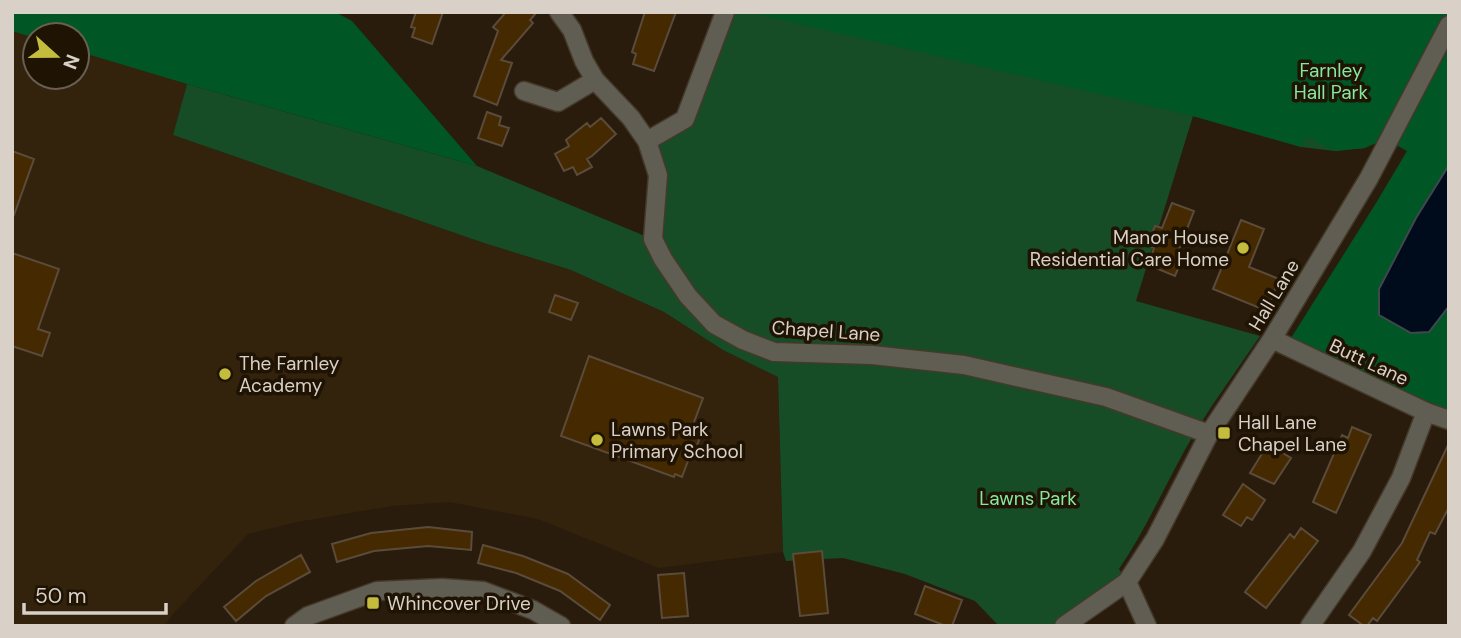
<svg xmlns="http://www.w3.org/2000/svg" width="1461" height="638" font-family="'DM Sans',sans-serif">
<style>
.built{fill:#33220c}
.green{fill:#164d27}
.forest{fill:#005624}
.water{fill:#000c1b;stroke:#41474f;stroke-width:2}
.building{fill:#452901;stroke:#5a4b3a;stroke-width:2}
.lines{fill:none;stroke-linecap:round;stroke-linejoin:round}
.minor-casing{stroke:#45392a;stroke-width:21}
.tertiary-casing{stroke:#45392a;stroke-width:21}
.minor{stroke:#605d53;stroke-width:18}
.tertiary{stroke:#605d53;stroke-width:18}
.poi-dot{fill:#c4bc3d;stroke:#1f1304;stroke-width:2.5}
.labels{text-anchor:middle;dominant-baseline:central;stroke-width:7;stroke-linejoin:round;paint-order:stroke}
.park-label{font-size:19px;fill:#87e99f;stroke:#1f1304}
.poi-label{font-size:19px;fill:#d9d0c7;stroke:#1f1304;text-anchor:start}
.street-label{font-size:19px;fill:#d9d0c7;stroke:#1f1304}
</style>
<rect width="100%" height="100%" fill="#291c0c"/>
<!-- built -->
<path class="built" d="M 12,31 L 35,37 L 35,77 L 77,77 L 77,50 L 187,84 L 173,135 L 484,243 L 571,270 L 664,312 L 723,350 L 778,377 L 783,552 L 659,568 L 538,519 L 449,502 L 392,506 L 297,522 L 248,534 L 174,613 L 164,626 L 12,626 Z"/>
<!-- green -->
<path class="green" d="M 725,12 L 1444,12 L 1365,148 L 1335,151 L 1301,147 L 1193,116 L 1136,301 L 1260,336 C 1239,367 1217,397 1197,429 C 1169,475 1149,525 1119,569 L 1127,582 L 1064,626 L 999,626 L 975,601 L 905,574 L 843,558 L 786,561 L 783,552 L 778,377 L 723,350 L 664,312 L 571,270 L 484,243 L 173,135 L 187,84 L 477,166 L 652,239 L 647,141 L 685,119 Z"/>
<!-- forest -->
<path class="forest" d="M 12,12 L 335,12 L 352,21 L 477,166 L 187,84 L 77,51 L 77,35 L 35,35 L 35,38 L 12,31 Z
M 748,12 L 1449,12 L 1449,165 L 1416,218 L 1379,289 L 1379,315 L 1429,332 L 1449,306 L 1449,420 L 1286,346 L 1376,203 L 1407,151 L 1385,139 L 1365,148 L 1335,151 L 1307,137 L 1301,147 L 1193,116 Z"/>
<!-- water -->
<path class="water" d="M 1449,165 L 1449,306 L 1429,332 L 1411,333 L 1379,315 L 1379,289 L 1416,218 Z"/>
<!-- building -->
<path class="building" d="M 416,12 L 443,12 L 432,44 L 412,37 L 415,28 L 411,27 Z
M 506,12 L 537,12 L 530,20 L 533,23 L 501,60 L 512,63 L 497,105 L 474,96 L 498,31 L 493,27 Z
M 645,12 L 676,12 L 654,71 L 633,64 L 636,54 L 632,52 Z
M 487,112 L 501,117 L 499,125 L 509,128 L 502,146 L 478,138 Z
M 601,118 L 616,134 L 592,156 L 587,159 L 592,167 L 577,175 L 573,167 L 564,171 L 555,154 L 569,146 L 566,140 L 587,123 L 590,127 Z
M 12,151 L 34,159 L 14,215 L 12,214 Z
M 1172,203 L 1194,211 L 1176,257 L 1182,259 L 1175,276 L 1148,265 L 1154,248 L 1148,245 L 1155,226 L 1162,228 Z
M 1241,220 L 1264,229 L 1249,267 L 1279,279 L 1267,311 L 1213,289 Z
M 12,253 L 59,269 L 38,329 L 50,333 L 42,356 L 12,346 Z
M 555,295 L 578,303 L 571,320 L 549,312 Z
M 589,356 L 703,398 L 693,425 L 703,429 L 694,454 L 691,453 L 682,477 L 675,474 L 674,477 L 561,436 Z
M 1352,427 L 1371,435 L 1336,513 L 1313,502 L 1342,435 L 1348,438 Z
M 1449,443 L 1449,507 L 1435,534 L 1430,532 L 1417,560 L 1420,562 L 1408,579 L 1377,621 L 1373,618 L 1367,626 L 1364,626 L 1349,615 L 1402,543 Z
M 1268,444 L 1291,458 L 1274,484 L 1250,473 Z
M 1243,484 L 1265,500 L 1252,520 L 1247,517 L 1241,526 L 1223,515 Z
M 428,527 L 472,532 L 471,550 L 428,546 L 374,551 L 337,562 L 332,544 L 371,533 Z
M 1301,528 L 1318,541 L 1266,608 L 1245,592 L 1290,534 L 1294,538 Z
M 483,545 L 523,556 L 568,574 L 610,605 L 600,620 L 560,591 L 516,573 L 478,563 Z
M 822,551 L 828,613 L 800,616 L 793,554 Z
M 301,555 L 310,572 L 266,596 L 236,621 L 224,607 L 256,581 Z
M 684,573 L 688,616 L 662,618 L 658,575 Z
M 925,586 L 962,600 L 952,626 L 946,626 L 915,614 Z"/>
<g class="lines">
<!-- minor casing -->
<g class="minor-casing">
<path id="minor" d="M 524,91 L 558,102 L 595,80
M 647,141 L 685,119 L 725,12
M 294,626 L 308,616 L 377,591 L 442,588 L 483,591 L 533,610 L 561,626
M 1064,626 L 1127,582
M 1310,626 L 1362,551 L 1401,478 L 1426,412"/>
</g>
<!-- tertiary casing -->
<g class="tertiary-casing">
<path id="tertiary" d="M 559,12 L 572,30 L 584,61 L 595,80 L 631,118 L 647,141 L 658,175 L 653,239 L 663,259 L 688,296 L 714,324 L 743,340 L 774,352 L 872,355 L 964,365 L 1106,397 L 1209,434
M 1272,339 L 1426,412 L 1449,420
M 1147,626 L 1127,582 L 1155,539 L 1209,434 L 1272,339 L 1369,178 L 1449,25"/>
</g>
<!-- minor -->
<use href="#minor" class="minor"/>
<!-- tertiary -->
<use href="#tertiary" class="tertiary"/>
</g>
<!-- markers -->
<g class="poi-dot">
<circle cx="1243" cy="248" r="7"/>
<circle cx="225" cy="374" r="7"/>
<rect x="1217" y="426" width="14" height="14" rx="3.5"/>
<circle cx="597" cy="440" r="7"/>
<rect x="366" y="596" width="14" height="14" rx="3.5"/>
</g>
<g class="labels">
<!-- park labels -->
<g class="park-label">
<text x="1331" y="70">Farnley<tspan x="1331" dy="22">Hall Park</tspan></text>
<text x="1028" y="498">Lawns Park</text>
</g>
<!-- poi labels -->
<g class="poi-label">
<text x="1229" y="237" text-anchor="end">Manor House<tspan x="1229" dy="22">Residential Care Home</tspan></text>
<text x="239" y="363">The Farnley<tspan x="239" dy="22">Academy</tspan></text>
<text x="1238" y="422">Hall Lane<tspan x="1238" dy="22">Chapel Lane</tspan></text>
<text x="611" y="429">Lawns Park<tspan x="611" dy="22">Primary School</tspan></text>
<text x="387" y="603">Whincover Drive</text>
</g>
<!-- street labels -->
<g class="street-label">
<text transform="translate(1274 295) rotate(-59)">Hall Lane</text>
<text transform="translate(826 331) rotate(4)">Chapel Lane</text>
<text transform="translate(1369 362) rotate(25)">Butt Lane</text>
</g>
</g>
<!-- border -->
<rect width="1461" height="638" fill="none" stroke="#d9d0c7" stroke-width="28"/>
<!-- north arrow -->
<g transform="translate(56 56) rotate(111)"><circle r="33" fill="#1f1304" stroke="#695f52" stroke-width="2"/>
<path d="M0-5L12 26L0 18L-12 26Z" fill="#c4bc3d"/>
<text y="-10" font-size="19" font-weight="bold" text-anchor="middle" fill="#d9d0c7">N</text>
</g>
<!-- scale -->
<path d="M24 603v10h142v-10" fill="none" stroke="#d9d0c7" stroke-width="3.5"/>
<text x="35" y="603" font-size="21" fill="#d9d0c7" stroke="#1f1304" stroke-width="5" paint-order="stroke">50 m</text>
</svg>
